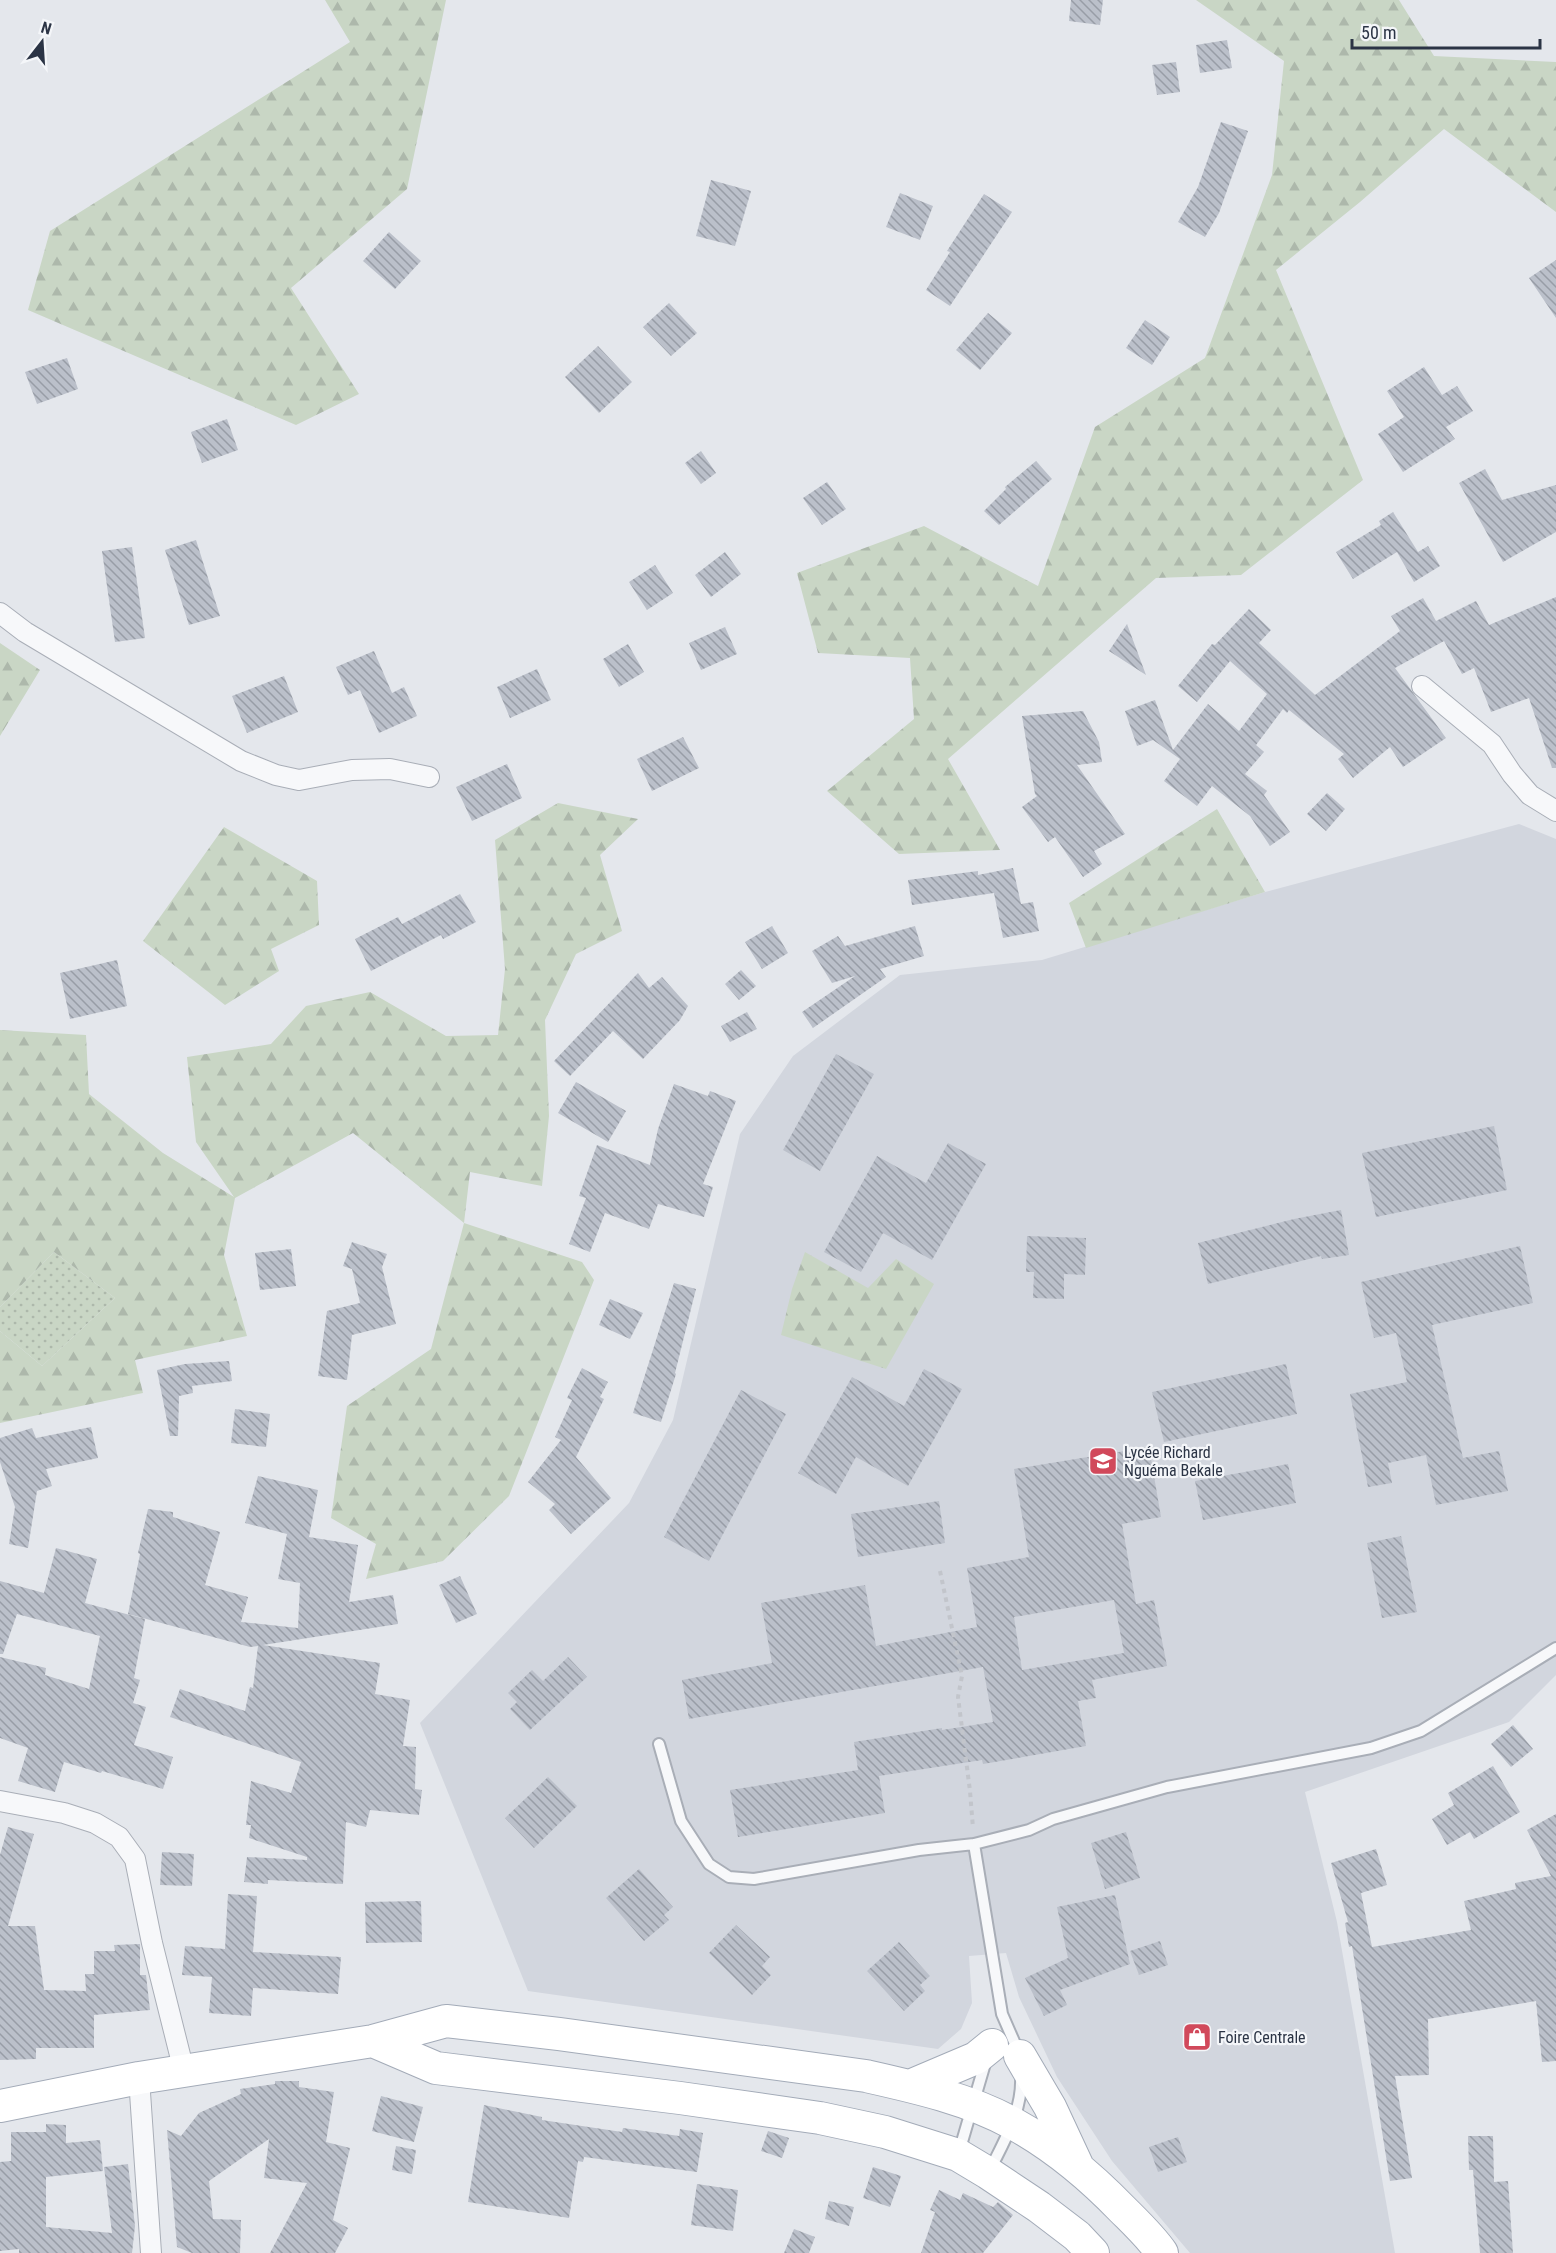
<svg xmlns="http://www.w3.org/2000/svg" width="1556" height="2253" font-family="'Roboto Condensed',sans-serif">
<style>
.built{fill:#d2d6de}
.grass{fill:url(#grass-dots)}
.forest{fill:url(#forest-firs)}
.building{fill:url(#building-back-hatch);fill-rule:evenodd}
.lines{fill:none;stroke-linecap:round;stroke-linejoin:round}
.service-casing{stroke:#a9aeb7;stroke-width:14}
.minor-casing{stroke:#a9aeb7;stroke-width:22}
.primary-casing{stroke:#a3abb8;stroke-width:34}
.path{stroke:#c2c5cb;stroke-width:4;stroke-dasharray:4.5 4.5;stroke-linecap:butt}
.service{stroke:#f7f8fa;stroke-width:10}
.minor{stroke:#f7f8fa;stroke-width:20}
.primary{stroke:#fff;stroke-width:32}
.labels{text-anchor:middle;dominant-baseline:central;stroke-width:4.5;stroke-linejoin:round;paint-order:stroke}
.poi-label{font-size:16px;fill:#2b3445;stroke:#f4f6f9;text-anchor:start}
</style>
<defs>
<pattern id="grass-dots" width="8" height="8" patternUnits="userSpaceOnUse" patternTransform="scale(1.5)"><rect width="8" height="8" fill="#c9d6c5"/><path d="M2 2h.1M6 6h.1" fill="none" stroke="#adb8ab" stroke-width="1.8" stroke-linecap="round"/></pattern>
<pattern id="forest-firs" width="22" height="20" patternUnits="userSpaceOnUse" patternTransform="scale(1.5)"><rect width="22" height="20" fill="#c9d6c5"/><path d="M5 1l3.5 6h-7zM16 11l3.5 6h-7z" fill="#adb8ab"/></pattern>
<pattern id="building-back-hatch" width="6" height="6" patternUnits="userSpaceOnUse" patternTransform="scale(1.5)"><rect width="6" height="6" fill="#bbc0ca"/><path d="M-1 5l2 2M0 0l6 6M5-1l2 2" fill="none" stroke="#989da6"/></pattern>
</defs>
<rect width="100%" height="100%" fill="#e4e7ec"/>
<!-- built -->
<path class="built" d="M 1519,824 L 1556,839 L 1556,1675 L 1509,1722 L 1305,1792 L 1337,1922 L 1395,2253 L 1190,2253 L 1112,2161 L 1057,2077 L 1019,1997 L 1006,1953 L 969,1956 L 972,2003 L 961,2029 L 938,2049 L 528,1991 L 420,1723 L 629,1503 L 673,1420 L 740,1134 L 793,1056 L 900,975 L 1042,960 L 1265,892 Z"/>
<!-- grass -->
<path class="grass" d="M 54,1252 L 115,1298 L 42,1366 L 0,1331 L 0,1307 Z"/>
<!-- forest -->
<path class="forest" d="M 325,0 L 446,0 L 407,189 L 291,288 L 359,394 L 296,425 L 28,310 L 50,231 L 350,42 Z
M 1196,0 L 1399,0 L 1434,56 L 1556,62 L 1556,212 L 1444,129 L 1360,202 L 1276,270 L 1363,480 L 1241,575 L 1156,578 L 948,759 L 1000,850 L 899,854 L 827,791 L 914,719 L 910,658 L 818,653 L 797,573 L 924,526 L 1038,586 L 1095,427 L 1205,358 L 1272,175 L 1284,61 Z
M 0,643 L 40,670 L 0,736 Z
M 558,803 L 638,819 L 600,855 L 622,931 L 576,954 L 545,1020 L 549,1116 L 542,1186 L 470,1172 L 464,1223 L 582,1262 L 594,1280 L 509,1496 L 443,1561 L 366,1579 L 376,1544 L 331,1518 L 347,1406 L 431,1349 L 464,1223 L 353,1133 L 235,1198 L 224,1255 L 247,1336 L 135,1360 L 143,1393 L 0,1423 L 0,1331 L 42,1366 L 115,1298 L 54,1252 L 0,1307 L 0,1030 L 86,1035 L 89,1094 L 163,1153 L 234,1197 L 196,1142 L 187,1057 L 271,1044 L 306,1006 L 370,992 L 446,1036 L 498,1035 L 505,969 L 495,840 Z
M 1217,809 L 1265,892 L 1086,948 L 1069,903 Z
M 224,827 L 317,881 L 319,925 L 271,949 L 279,971 L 225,1005 L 143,941 Z
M 805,1252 L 868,1288 L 896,1259 L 934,1284 L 886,1369 L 781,1335 L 792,1289 Z"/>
<!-- building -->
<path class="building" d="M 1071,0 L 1103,0 L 1100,25 L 1069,21 Z
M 1227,40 L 1232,68 L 1200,73 L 1196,45 Z
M 1176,62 L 1180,92 L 1157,95 L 1152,65 Z
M 1221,122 L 1248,131 L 1219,213 L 1205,237 L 1178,222 L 1198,187 Z
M 711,180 L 751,191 L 735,246 L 696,236 Z
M 900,193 L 933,206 L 920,240 L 886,227 Z
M 984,194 L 1012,212 L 950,306 L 926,290 L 950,252 L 947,251 Z
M 389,232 L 421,261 L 395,289 L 363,261 Z
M 1556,260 L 1556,318 L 1529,278 Z
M 669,303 L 697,333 L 671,356 L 643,327 Z
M 988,313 L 1012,333 L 980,370 L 956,350 Z
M 1145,320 L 1170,337 L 1152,365 L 1126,348 Z
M 598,346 L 632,382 L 599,413 L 565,377 Z
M 67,358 L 78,389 L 37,404 L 25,372 Z
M 1424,367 L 1442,395 L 1457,386 L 1473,411 L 1446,427 L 1455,439 L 1403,472 L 1378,434 L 1404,417 L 1387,391 Z
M 227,419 L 238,450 L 202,463 L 191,432 Z
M 701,451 L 716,473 L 701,484 L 685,463 Z
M 1036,461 L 1052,479 L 999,525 L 984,511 L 1006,489 L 1005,487 Z
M 1485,469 L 1502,500 L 1556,485 L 1556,532 L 1503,562 L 1459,483 Z
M 827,482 L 846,509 L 822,525 L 803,498 Z
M 1393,512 L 1418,552 L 1428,546 L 1440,566 L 1414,582 L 1397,552 L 1353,579 L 1336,552 L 1381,525 L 1379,521 Z
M 196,540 L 220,616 L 189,625 L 165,550 Z
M 132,547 L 145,638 L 115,642 L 102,551 Z
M 725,552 L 741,574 L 711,597 L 695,575 Z
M 655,565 L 673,593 L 647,610 L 629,582 Z
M 1556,597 L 1556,768 L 1552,768 L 1529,698 L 1491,712 L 1474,668 L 1462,674 L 1444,641 L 1395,668 L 1446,738 L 1403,767 L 1390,747 L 1353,778 L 1338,759 L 1344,754 L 1289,710 L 1287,713 L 1283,709 L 1256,745 L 1264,752 L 1245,774 L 1267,791 L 1264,795 L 1290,832 L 1270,846 L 1250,816 L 1212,786 L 1197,806 L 1164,781 L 1180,759 L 1153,740 L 1137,746 L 1125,711 L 1155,700 L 1173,750 L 1208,704 L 1239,731 L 1267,694 L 1230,661 L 1197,702 L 1178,686 L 1212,644 L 1215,645 L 1249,609 L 1271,630 L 1259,643 L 1315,695 L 1400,631 L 1391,616 L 1423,598 L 1436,621 L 1476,601 L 1489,625 Z
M 1127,624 L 1146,675 L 1109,651 Z
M 725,627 L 737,654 L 701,670 L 689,643 Z
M 628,644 L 644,672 L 619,687 L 603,659 Z
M 374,651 L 392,693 L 404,687 L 417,716 L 379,733 L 360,690 L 348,695 L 336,667 Z
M 537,669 L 551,700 L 510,718 L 497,687 Z
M 284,676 L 298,712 L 247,733 L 232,696 Z
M 1083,711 L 1099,742 L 1102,762 L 1077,765 L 1125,834 L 1094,851 L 1102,864 L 1083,877 L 1055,837 L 1048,842 L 1022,807 L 1037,796 L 1035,794 L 1022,716 Z
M 683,737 L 699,768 L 652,791 L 637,759 Z
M 507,764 L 522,798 L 472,821 L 456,787 Z
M 1327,793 L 1345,809 L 1326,831 L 1307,814 Z
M 1013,868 L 1021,904 L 1033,902 L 1039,931 L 1003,938 L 994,893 L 912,905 L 908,880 L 978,871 L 978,875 Z
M 460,894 L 476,922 L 443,939 L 441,935 L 371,971 L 355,939 L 398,917 L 402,924 Z
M 772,926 L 788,953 L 762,969 L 745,942 Z
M 915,926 L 924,956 L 880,969 L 886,977 L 813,1028 L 802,1012 L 855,976 L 832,983 L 812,951 L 838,936 L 845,946 Z
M 117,960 L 127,1006 L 70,1019 L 60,973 Z
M 741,970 L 756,986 L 739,1000 L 725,984 Z
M 638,973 L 649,988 L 662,977 L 688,1006 L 680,1020 L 643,1059 L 613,1031 L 570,1076 L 554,1061 Z
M 747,1012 L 757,1029 L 730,1042 L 721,1026 Z
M 836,1054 L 874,1074 L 820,1171 L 783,1150 Z
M 576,1082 L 626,1111 L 608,1142 L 558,1113 Z
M 674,1084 L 708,1096 L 710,1091 L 736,1101 L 703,1184 L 713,1187 L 704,1217 L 658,1204 L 649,1229 L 605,1213 L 590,1252 L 569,1244 L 586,1198 L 579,1196 L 597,1145 L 650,1165 L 658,1129 Z
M 1494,1126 L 1507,1190 L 1376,1217 L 1362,1153 Z
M 948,1143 L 986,1164 L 932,1260 L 883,1233 L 861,1272 L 824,1252 L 877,1156 L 926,1183 Z
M 1341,1210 L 1349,1255 L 1322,1259 L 1321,1256 L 1208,1284 L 1198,1243 L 1294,1219 Z
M 1027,1236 L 1086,1238 L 1085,1275 L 1064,1274 L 1064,1299 L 1033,1298 L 1034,1272 L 1026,1272 Z
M 352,1242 L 387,1254 L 382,1267 L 396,1324 L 352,1335 L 347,1380 L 318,1376 L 327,1311 L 360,1303 L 352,1269 L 343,1266 Z
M 1520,1246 L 1533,1303 L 1432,1325 L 1463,1458 L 1499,1451 L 1508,1491 L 1436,1505 L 1426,1455 L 1388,1463 L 1392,1483 L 1368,1487 L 1350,1394 L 1407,1382 L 1396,1333 L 1374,1338 L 1361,1282 Z
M 291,1249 L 296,1286 L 260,1290 L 255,1253 Z
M 674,1283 L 696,1289 L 675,1373 L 676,1374 L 661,1422 L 633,1413 Z
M 610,1299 L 643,1313 L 630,1339 L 599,1325 Z
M 229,1361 L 232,1381 L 192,1386 L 193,1393 L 179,1396 L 178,1436 L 170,1436 L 157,1370 L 185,1364 Z
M 1286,1364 L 1297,1414 L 1164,1442 L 1152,1392 Z
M 582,1368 L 608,1382 L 600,1397 L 604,1399 L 576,1457 L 611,1498 L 571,1534 L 549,1510 L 555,1504 L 528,1482 L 561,1440 L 555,1437 L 572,1400 L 567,1398 Z
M 924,1369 L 962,1389 L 908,1486 L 856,1457 L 836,1494 L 798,1473 L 852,1377 L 904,1406 Z
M 741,1390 L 786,1414 L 709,1561 L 664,1537 Z
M 235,1409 L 270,1414 L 266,1447 L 231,1443 Z
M 91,1427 L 98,1458 L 46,1469 L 52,1486 L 37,1491 L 28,1548 L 9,1544 L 15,1507 L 0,1462 L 0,1438 L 32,1428 L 36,1438 Z
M 1149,1447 L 1161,1517 L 1122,1524 L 1136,1604 L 1154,1600 L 1167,1666 L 1092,1680 L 1096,1698 L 1078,1701 L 1086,1746 L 983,1764 L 982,1760 L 879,1776 L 885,1813 L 738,1837 L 730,1790 L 858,1770 L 854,1742 L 942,1728 L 942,1730 L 993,1722 L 983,1667 L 689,1719 L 682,1680 L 772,1663 L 761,1603 L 865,1585 L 876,1646 L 977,1627 L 967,1568 L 1029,1557 L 1014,1469 ZM 1114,1600 L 1124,1653 L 1022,1670 L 1014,1617 Z
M 1288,1464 L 1296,1503 L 1203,1520 L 1195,1481 Z
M 258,1476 L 318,1490 L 309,1537 L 358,1545 L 349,1602 L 393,1595 L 398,1624 L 263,1645 L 380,1663 L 375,1694 L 410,1700 L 403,1746 L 416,1747 L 415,1789 L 422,1790 L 419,1815 L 370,1810 L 366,1827 L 346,1822 L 343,1884 L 268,1880 L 268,1884 L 244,1882 L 247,1857 L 307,1860 L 307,1857 L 249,1838 L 251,1825 L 246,1825 L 251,1781 L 291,1793 L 301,1762 L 170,1717 L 180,1689 L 245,1711 L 250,1687 L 253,1688 L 258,1646 L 250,1647 L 128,1614 L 140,1554 L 138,1553 L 148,1509 L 173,1512 L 173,1517 L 220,1532 L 205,1585 L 248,1597 L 241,1622 L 298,1628 L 300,1583 L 278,1579 L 287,1534 L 245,1523 Z
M 939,1501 L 945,1543 L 858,1557 L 851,1514 Z
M 1401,1536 L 1417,1612 L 1382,1618 L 1367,1543 Z
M 56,1548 L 97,1559 L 85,1603 L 145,1619 L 134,1678 L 140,1680 L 133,1703 L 146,1707 L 134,1745 L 173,1757 L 163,1789 L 102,1771 L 101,1773 L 64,1762 L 55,1792 L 18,1781 L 28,1748 L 0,1738 L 0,1657 L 46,1668 L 45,1675 L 89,1689 L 100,1636 L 17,1614 L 3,1654 L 0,1654 L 0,1581 L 44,1593 Z
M 460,1576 L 477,1614 L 456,1623 L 439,1585 Z
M 568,1657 L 587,1677 L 530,1730 L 510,1709 L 517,1702 L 508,1693 L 532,1670 L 543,1681 Z
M 1513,1725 L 1533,1749 L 1511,1767 L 1491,1744 Z
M 1493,1766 L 1520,1812 L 1474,1839 L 1470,1832 L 1447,1845 L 1432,1819 L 1454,1805 L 1448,1793 Z
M 548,1777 L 577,1806 L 534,1848 L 505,1818 Z
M 1556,1814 L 1556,2061 L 1542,2062 L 1536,2001 L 1428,2019 L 1429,2075 L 1395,2076 L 1412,2178 L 1390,2181 L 1352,1946 L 1349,1947 L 1345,1923 L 1348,1922 L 1331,1863 L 1376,1849 L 1387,1885 L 1361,1893 L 1372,1947 L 1471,1930 L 1464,1901 L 1516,1889 L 1515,1883 L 1551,1876 L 1527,1830 Z
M 8,1827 L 34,1834 L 8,1926 L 35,1926 L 44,1990 L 86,1991 L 85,1974 L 94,1974 L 94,1951 L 115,1951 L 114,1945 L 140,1944 L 140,1975 L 146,1975 L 150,2010 L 94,2015 L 94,2048 L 36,2048 L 36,2059 L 0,2060 L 0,1855 Z
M 1126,1832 L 1140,1878 L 1105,1889 L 1091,1843 Z
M 162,1852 L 194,1854 L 192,1886 L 160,1885 Z
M 639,1869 L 673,1907 L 664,1915 L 669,1920 L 644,1941 L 606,1898 Z
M 228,1894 L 257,1896 L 253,1952 L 341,1957 L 338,1994 L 253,1988 L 251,2016 L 209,2013 L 212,1977 L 182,1975 L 185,1946 L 225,1949 Z
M 1115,1895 L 1130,1964 L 1060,1990 L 1067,2005 L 1044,2016 L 1025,1978 L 1068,1958 L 1057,1907 Z
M 421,1901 L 422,1942 L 366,1943 L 365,1902 Z
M 736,1925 L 770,1957 L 762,1966 L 771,1975 L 752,1995 L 709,1953 Z
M 1160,1941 L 1168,1965 L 1139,1975 L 1130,1951 Z
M 899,1942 L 930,1976 L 920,1985 L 925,1991 L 904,2011 L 867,1971 Z
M 275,2081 L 299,2081 L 299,2087 L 334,2092 L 326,2142 L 350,2148 L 333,2220 L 348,2228 L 335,2253 L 270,2253 L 307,2183 L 264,2178 L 269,2139 L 209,2181 L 213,2219 L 241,2220 L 240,2253 L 192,2253 L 177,2247 L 167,2130 L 181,2136 L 199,2113 L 241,2094 L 240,2089 L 275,2084 Z
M 381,2096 L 423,2107 L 414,2142 L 372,2131 Z
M 484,2105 L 542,2117 L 542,2120 L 622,2132 L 623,2128 L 679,2136 L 680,2129 L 703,2133 L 697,2172 L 584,2157 L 583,2162 L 578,2161 L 569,2218 L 468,2202 Z
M 46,2124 L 66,2125 L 66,2143 L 100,2140 L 103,2171 L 46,2177 L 46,2227 L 112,2233 L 104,2167 L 128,2164 L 135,2226 L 132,2253 L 19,2253 L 19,2249 L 0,2251 L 0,2162 L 11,2161 L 11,2132 L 46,2132 Z
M 768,2131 L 789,2138 L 782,2158 L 761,2151 Z
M 1468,2136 L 1493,2136 L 1494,2182 L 1508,2181 L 1513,2253 L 1480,2253 L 1473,2170 L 1469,2170 Z
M 1178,2137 L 1187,2162 L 1158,2172 L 1149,2147 Z
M 396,2146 L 416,2150 L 412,2174 L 392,2170 Z
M 873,2167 L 901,2176 L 890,2207 L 863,2198 Z
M 697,2184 L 738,2190 L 733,2231 L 691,2225 Z
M 939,2190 L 960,2200 L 963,2193 L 993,2207 L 998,2202 L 1013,2215 L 983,2253 L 921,2253 L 935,2212 L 930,2210 Z
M 829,2201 L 854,2207 L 849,2226 L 825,2219 Z
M 794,2229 L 815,2237 L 809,2253 L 784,2253 Z"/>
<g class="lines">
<!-- service casing -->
<g class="service-casing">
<path id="service" d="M 659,1744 L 681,1821 L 709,1864 L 729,1877 L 754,1879 L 919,1850 L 974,1844 L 1029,1830 L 1053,1819 L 1167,1787 L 1371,1748 L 1421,1731 L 1556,1648
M 974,1844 L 1002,2014 L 1019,2053
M 959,2152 L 986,2060
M 990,2170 C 1005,2139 1023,2110 1021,2075"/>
</g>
<!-- minor casing -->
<g class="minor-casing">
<path id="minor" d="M 0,613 L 25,632 L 241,761 L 276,775 L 299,780 L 352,770 L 390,769 L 429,777
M 1422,686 L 1492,744 L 1512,774 L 1530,795 L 1556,811
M 0,1801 L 64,1813 L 95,1823 L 119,1837 L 135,1859 L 152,1943 L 184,2071
M 139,2078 L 151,2253"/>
</g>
<!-- primary casing -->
<g class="primary-casing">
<path id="primary" d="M 373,2041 L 436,2068 L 680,2098 L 820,2118 L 885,2132 L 958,2155 L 988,2173 L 1039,2207 L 1077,2236 L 1093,2253
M 1020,2056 L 1050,2107 L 1077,2165
M 910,2086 L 976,2058 L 992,2045
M 0,2106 L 139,2078 L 373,2041 L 446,2021 L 559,2034 L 866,2076 C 915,2087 969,2099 1014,2124 C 1054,2146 1090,2176 1122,2209 C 1136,2223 1151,2237 1162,2253"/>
</g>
<!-- path -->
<path class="path" d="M 940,1571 L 962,1676 L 958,1697 L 970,1791 L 973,1828"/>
<!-- service -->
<use href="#service" class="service"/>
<!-- minor -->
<use href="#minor" class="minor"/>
<!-- primary -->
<use href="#primary" class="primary"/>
</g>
<!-- icons -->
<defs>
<g id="school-square" transform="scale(1.5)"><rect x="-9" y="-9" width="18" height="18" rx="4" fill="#d1495b" stroke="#f4f6f9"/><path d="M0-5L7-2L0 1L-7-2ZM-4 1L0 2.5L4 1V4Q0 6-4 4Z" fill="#fff"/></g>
<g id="shop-square" transform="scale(1.5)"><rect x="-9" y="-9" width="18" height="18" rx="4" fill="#d1495b" stroke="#f4f6f9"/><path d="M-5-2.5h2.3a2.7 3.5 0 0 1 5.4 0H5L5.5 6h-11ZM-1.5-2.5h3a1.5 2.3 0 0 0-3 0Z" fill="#fff"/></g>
</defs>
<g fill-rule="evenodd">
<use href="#school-square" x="1103" y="1461"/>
<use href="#shop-square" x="1197" y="2037"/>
</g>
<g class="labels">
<!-- poi labels -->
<g class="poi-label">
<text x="1124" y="1452">Lycée Richard<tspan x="1124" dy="18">Nguéma Bekale</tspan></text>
<text x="1218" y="2037">Foire Centrale</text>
</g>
</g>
<!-- north arrow -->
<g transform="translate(42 42) rotate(17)" stroke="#f4f6f9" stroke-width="4.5" paint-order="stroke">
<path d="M0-4.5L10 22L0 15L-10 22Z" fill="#2b3445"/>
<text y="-9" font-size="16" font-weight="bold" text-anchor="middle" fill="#2b3445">N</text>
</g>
<!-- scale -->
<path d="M1352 39v9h188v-9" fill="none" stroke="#2b3445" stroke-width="3"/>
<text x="1361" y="39" font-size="18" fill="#2b3445" stroke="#f4f6f9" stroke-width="4.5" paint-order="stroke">50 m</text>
</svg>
